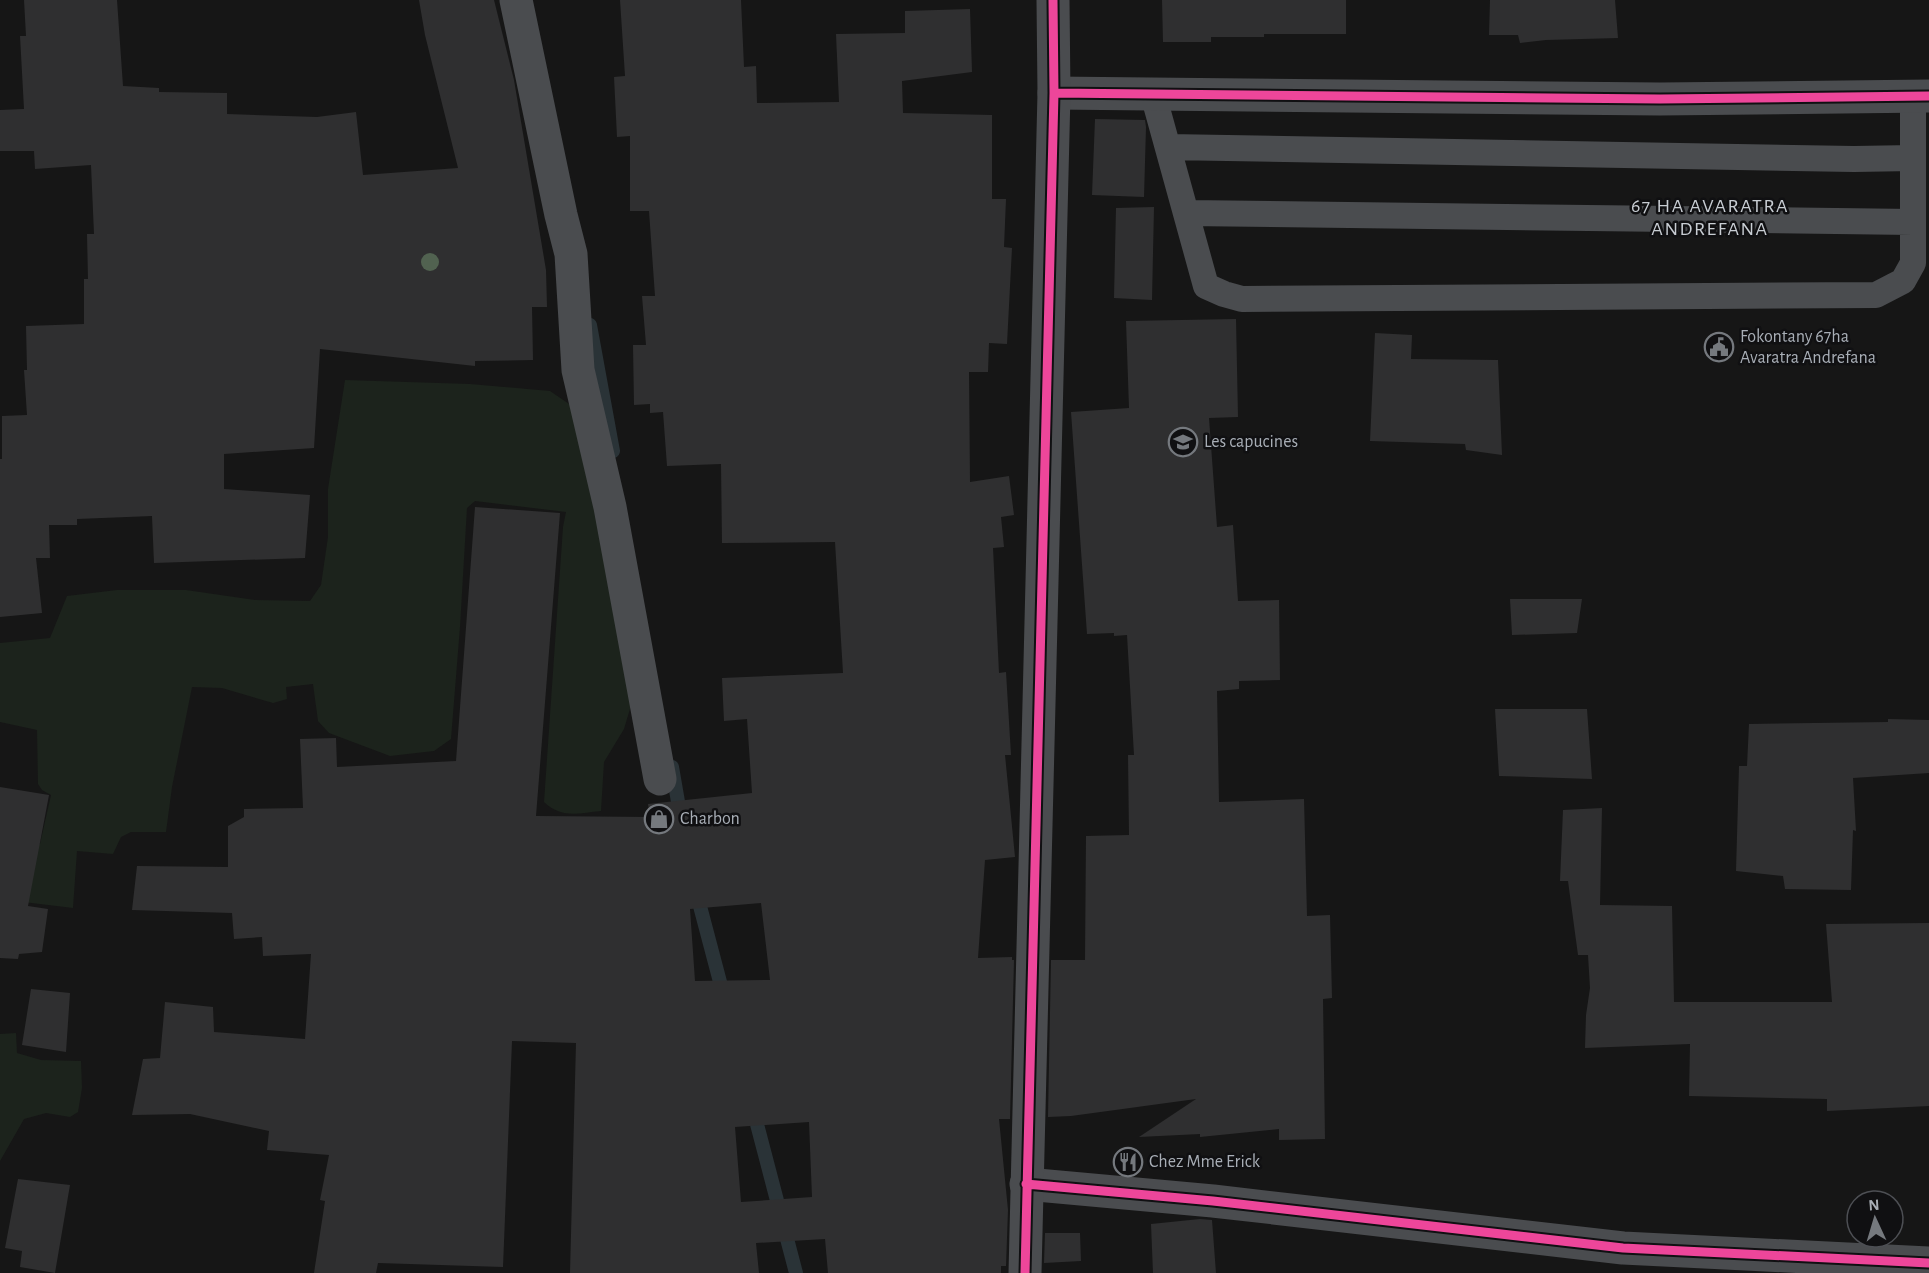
<svg xmlns="http://www.w3.org/2000/svg" width="1929" height="1273" font-family="'Alegreya Sans',sans-serif">
<style>
.green{fill:#1c231c}
.lines{fill:none;stroke-linecap:round;stroke-linejoin:round}
.stream{stroke:#2a3337;stroke-width:14}
.building{fill:#2f2f30;fill-rule:evenodd}
.service{stroke:#4a4c4f;stroke-width:26}
.minor{stroke:#4a4c4f;stroke-width:33}
.tertiary{stroke:#4a4c4f;stroke-width:33}
.cycleway-casing{stroke:#101012;stroke-width:13}
.cycleway{stroke:#ed469a;stroke-width:9}
.tree{fill:#516250}
.labels{text-anchor:middle;dominant-baseline:central;stroke-width:5;stroke-linejoin:round;paint-order:stroke}
.poi-label{font-size:18px;fill:#a8aeb6;stroke:#101012;text-anchor:start}
.neighbourhood-label{font-size:20px;letter-spacing:1.5px;fill:#c8cdd3;stroke:#101012}
</style>
<rect width="100%" height="100%" fill="#161616"/>
<!-- green -->
<path class="green" d="M 345,380 L 470,384 L 550,391 L 572,406 L 635,692 L 624,729 L 604,762 L 601,811 C 579,813 562,819 544,802 L 563,527 L 566,512 L 475,501 L 467,508 L 460,627 L 451,739 L 434,751 L 390,756 L 329,733 L 318,721 L 313,684 L 286,687 L 287,699 L 273,703 L 222,688 L 192,687 L 172,787 L 166,832 L 131,832 L 121,837 L 113,854 L 77,851 L 73,908 L 15,901 L 13,841 L 40,844 L 51,795 L 42,790 L 38,784 L 37,730 L 0,722 L 0,643 L 50,638 L 67,596 L 117,590 L 186,590 L 255,600 L 310,601 L 321,585 L 328,537 L 328,489 Z
M 16,1033 L 17,1053 L 41,1060 L 81,1061 L 82,1088 L 78,1112 L 70,1117 L 46,1113 L 24,1119 L 0,1161 L 0,1034 Z"/>
<g class="lines">
<!-- stream -->
<path class="stream" d="M 590,325 L 613,451
M 672,767 L 681,819
M 696,891 L 724,997
M 753,1109 L 796,1273"/>
</g>
<!-- building -->
<path class="building" d="M 24,0 L 117,0 L 123,86 L 159,88 L 159,92 L 227,93 L 227,114 L 317,117 L 356,112 L 363,175 L 458,168 L 425,35 L 419,0 L 494,0 L 514,80 L 546,270 L 547,307 L 532,307 L 533,360 L 475,361 L 475,366 L 320,349 L 314,448 L 224,454 L 224,489 L 310,495 L 305,558 L 154,563 L 152,516 L 77,519 L 77,525 L 49,525 L 50,558 L 36,558 L 42,613 L 0,617 L 0,459 L 2,459 L 2,416 L 27,415 L 24,370 L 27,370 L 26,326 L 84,324 L 84,279 L 88,279 L 87,234 L 94,234 L 91,165 L 35,169 L 34,151 L 0,151 L 0,110 L 24,109 L 20,36 L 26,36 Z
M 620,0 L 741,0 L 744,67 L 756,66 L 757,103 L 839,102 L 836,34 L 905,33 L 905,11 L 970,9 L 972,72 L 902,81 L 903,113 L 992,115 L 992,199 L 1006,199 L 1004,247 L 1012,248 L 1007,344 L 989,343 L 988,372 L 969,372 L 970,482 L 1009,476 L 1014,515 L 1001,517 L 1004,547 L 993,548 L 999,673 L 1006,672 L 1011,755 L 1005,755 L 1015,857 L 985,860 L 978,958 L 1012,957 L 1012,960 L 1014,960 L 1010,1119 L 999,1119 L 1008,1210 L 1006,1266 L 1001,1266 L 1001,1273 L 828,1273 L 825,1239 L 756,1243 L 759,1273 L 570,1273 L 576,1043 L 512,1041 L 503,1267 L 378,1263 L 376,1273 L 314,1273 L 325,1201 L 320,1200 L 329,1155 L 267,1150 L 269,1131 L 190,1114 L 132,1115 L 143,1059 L 160,1058 L 165,1002 L 213,1007 L 214,1032 L 305,1039 L 311,954 L 263,956 L 262,937 L 234,939 L 232,913 L 132,910 L 137,866 L 228,867 L 228,826 L 244,817 L 244,809 L 303,808 L 300,739 L 336,738 L 337,767 L 456,761 L 475,507 L 560,513 L 536,816 L 650,817 L 648,804 L 752,793 L 747,719 L 724,721 L 722,678 L 843,673 L 835,542 L 722,543 L 721,464 L 667,466 L 663,412 L 650,413 L 650,404 L 634,405 L 633,345 L 646,345 L 642,296 L 655,296 L 649,211 L 630,211 L 630,136 L 617,137 L 614,77 L 625,76 ZM 761,903 L 770,980 L 695,981 L 690,909 ZM 809,1122 L 812,1197 L 741,1202 L 735,1127 Z
M 1162,0 L 1346,0 L 1346,34 L 1264,34 L 1264,37 L 1211,37 L 1211,42 L 1163,42 Z
M 1490,0 L 1615,0 L 1618,38 L 1546,40 L 1520,43 L 1518,35 L 1489,35 Z
M 1095,119 L 1145,120 L 1146,127 L 1144,197 L 1092,195 Z
M 1154,207 L 1152,300 L 1114,298 L 1116,208 Z
M 1236,319 L 1238,417 L 1209,418 L 1217,527 L 1233,525 L 1238,601 L 1279,600 L 1280,680 L 1239,681 L 1239,689 L 1217,691 L 1219,802 L 1304,799 L 1307,916 L 1330,915 L 1332,998 L 1323,999 L 1325,1139 L 1279,1140 L 1279,1129 L 1200,1137 L 1200,1134 L 1139,1137 L 1196,1099 L 1071,1116 L 1048,1117 L 1051,960 L 1085,960 L 1086,836 L 1129,835 L 1128,755 L 1134,755 L 1127,635 L 1114,636 L 1114,633 L 1087,634 L 1071,412 L 1129,408 L 1126,321 Z
M 1375,333 L 1412,335 L 1411,359 L 1498,360 L 1502,455 L 1466,450 L 1465,444 L 1370,441 Z
M 1510,599 L 1582,599 L 1577,633 L 1512,635 Z
M 1495,709 L 1587,709 L 1592,779 L 1499,776 Z
M 1888,719 L 1929,720 L 1929,773 L 1853,778 L 1856,831 L 1853,830 L 1851,890 L 1785,889 L 1783,876 L 1736,871 L 1739,766 L 1747,766 L 1749,724 L 1888,722 Z
M 0,787 L 49,795 L 28,906 L 48,909 L 42,952 L 19,954 L 18,959 L 0,958 Z
M 1602,808 L 1600,905 L 1672,906 L 1674,1002 L 1832,1002 L 1826,924 L 1929,923 L 1929,1106 L 1827,1111 L 1827,1099 L 1689,1096 L 1690,1044 L 1585,1048 L 1586,1015 L 1590,988 L 1588,955 L 1578,955 L 1568,881 L 1560,881 L 1563,810 Z
M 31,989 L 70,993 L 66,1052 L 22,1045 Z
M 18,1179 L 70,1185 L 55,1273 L 20,1267 L 22,1251 L 5,1248 Z
M 1200,1219 L 1212,1220 L 1216,1273 L 1153,1273 L 1151,1224 Z
M 1045,1233 L 1080,1233 L 1081,1261 L 1044,1263 Z"/>
<g class="lines">
<!-- service -->
<path class="service" d="M 1153,94 L 1206,286 L 1224,294 L 1242,299 L 1876,295 L 1903,281 L 1913,263 L 1913,96
M 1168,147 L 1854,159 L 1913,158
M 1187,213 L 1913,222"/>
<!-- minor -->
<path class="minor" d="M 516,0 L 561,215 L 571,254 L 578,370 L 610,507 L 660,779
M 1054,93 L 1660,99 L 1929,96
M 1026,1184 L 1213,1201 L 1623,1248 L 1929,1263"/>
<!-- tertiary -->
<path class="tertiary" d="M 1025,1273 L 1054,93 L 1053,0"/>
<!-- cycleway casing -->
<g class="cycleway-casing">
<path id="cycleway" d="M 1054,93 L 1660,99 L 1929,96
M 1026,1184 L 1213,1201 L 1623,1248 L 1929,1263
M 1025,1273 L 1054,93 L 1053,0"/>
</g>
<!-- cycleway -->
<use href="#cycleway" class="cycleway"/>
</g>
<!-- trees -->
<circle class="tree" cx="430" cy="262" r="9"/>
<!-- icons -->
<defs>
<g id="civic-ring" transform="scale(1.5)"><circle r="9.5" fill="#101012" stroke="#75797e" stroke-width="1.5"/><path d="M-.6-6.5H3V-4.5H.6V-3L4-1V1h2V6H-6V1h2V-1L-.6-3ZM-1.2 2.5V6h2.4V2.5Z" fill="#75797e"/></g>
<g id="school-ring" transform="scale(1.5)"><circle r="9.5" fill="#101012" stroke="#75797e" stroke-width="1.5"/><path d="M0-5L7-2L0 1L-7-2ZM-4 1L0 2.5L4 1V4Q0 6-4 4Z" fill="#75797e"/></g>
<g id="shop-ring" transform="scale(1.5)"><circle r="9.5" fill="#101012" stroke="#75797e" stroke-width="1.5"/><path d="M-5-2.5h2.3a2.7 3.5 0 0 1 5.4 0H5L5.5 6h-11ZM-1.5-2.5h3a1.5 2.3 0 0 0-3 0Z" fill="#75797e"/></g>
<g id="restaurant-ring" transform="scale(1.5)"><circle r="9.5" fill="#101012" stroke="#75797e" stroke-width="1.5"/><path d="M-5-6h1v4h1v-4h1v4h1v-4h1v5L-1.5 .5V6h-2V.5L-5-1ZM5-6V6H3V1.5H1.5Q1.5-4 5-6Z" fill="#75797e"/></g>
</defs>
<g fill-rule="evenodd">
<use href="#civic-ring" x="1719" y="347"/>
<use href="#school-ring" x="1183" y="442"/>
<use href="#shop-ring" x="659" y="819"/>
<use href="#restaurant-ring" x="1128" y="1162"/>
</g>
<g class="labels">
<!-- poi labels -->
<g class="poi-label">
<text x="1740" y="337">Fokontany 67ha<tspan x="1740" dy="21">Avaratra Andrefana</tspan></text>
<text x="1204" y="442">Les capucines</text>
<text x="680" y="819">Charbon</text>
<text x="1149" y="1162">Chez Mme Erick</text>
</g>
<!-- neighbourhood labels -->
<g class="neighbourhood-label">
<text x="1710" y="206">67 HA AVARATRA<tspan x="1710" dy="23">ANDREFANA</tspan></text>
</g>
</g>
<!-- north arrow -->
<g transform="translate(1875 1219) rotate(356)"><circle r="28" fill="#101012" stroke="#4d4f54" stroke-width="1.5"/>
<path d="M0-4.5L10 22L0 15L-10 22Z" fill="#75797e"/>
<text y="-9" font-size="16" font-weight="bold" text-anchor="middle" fill="#a8aeb6">N</text>
</g>
</svg>
